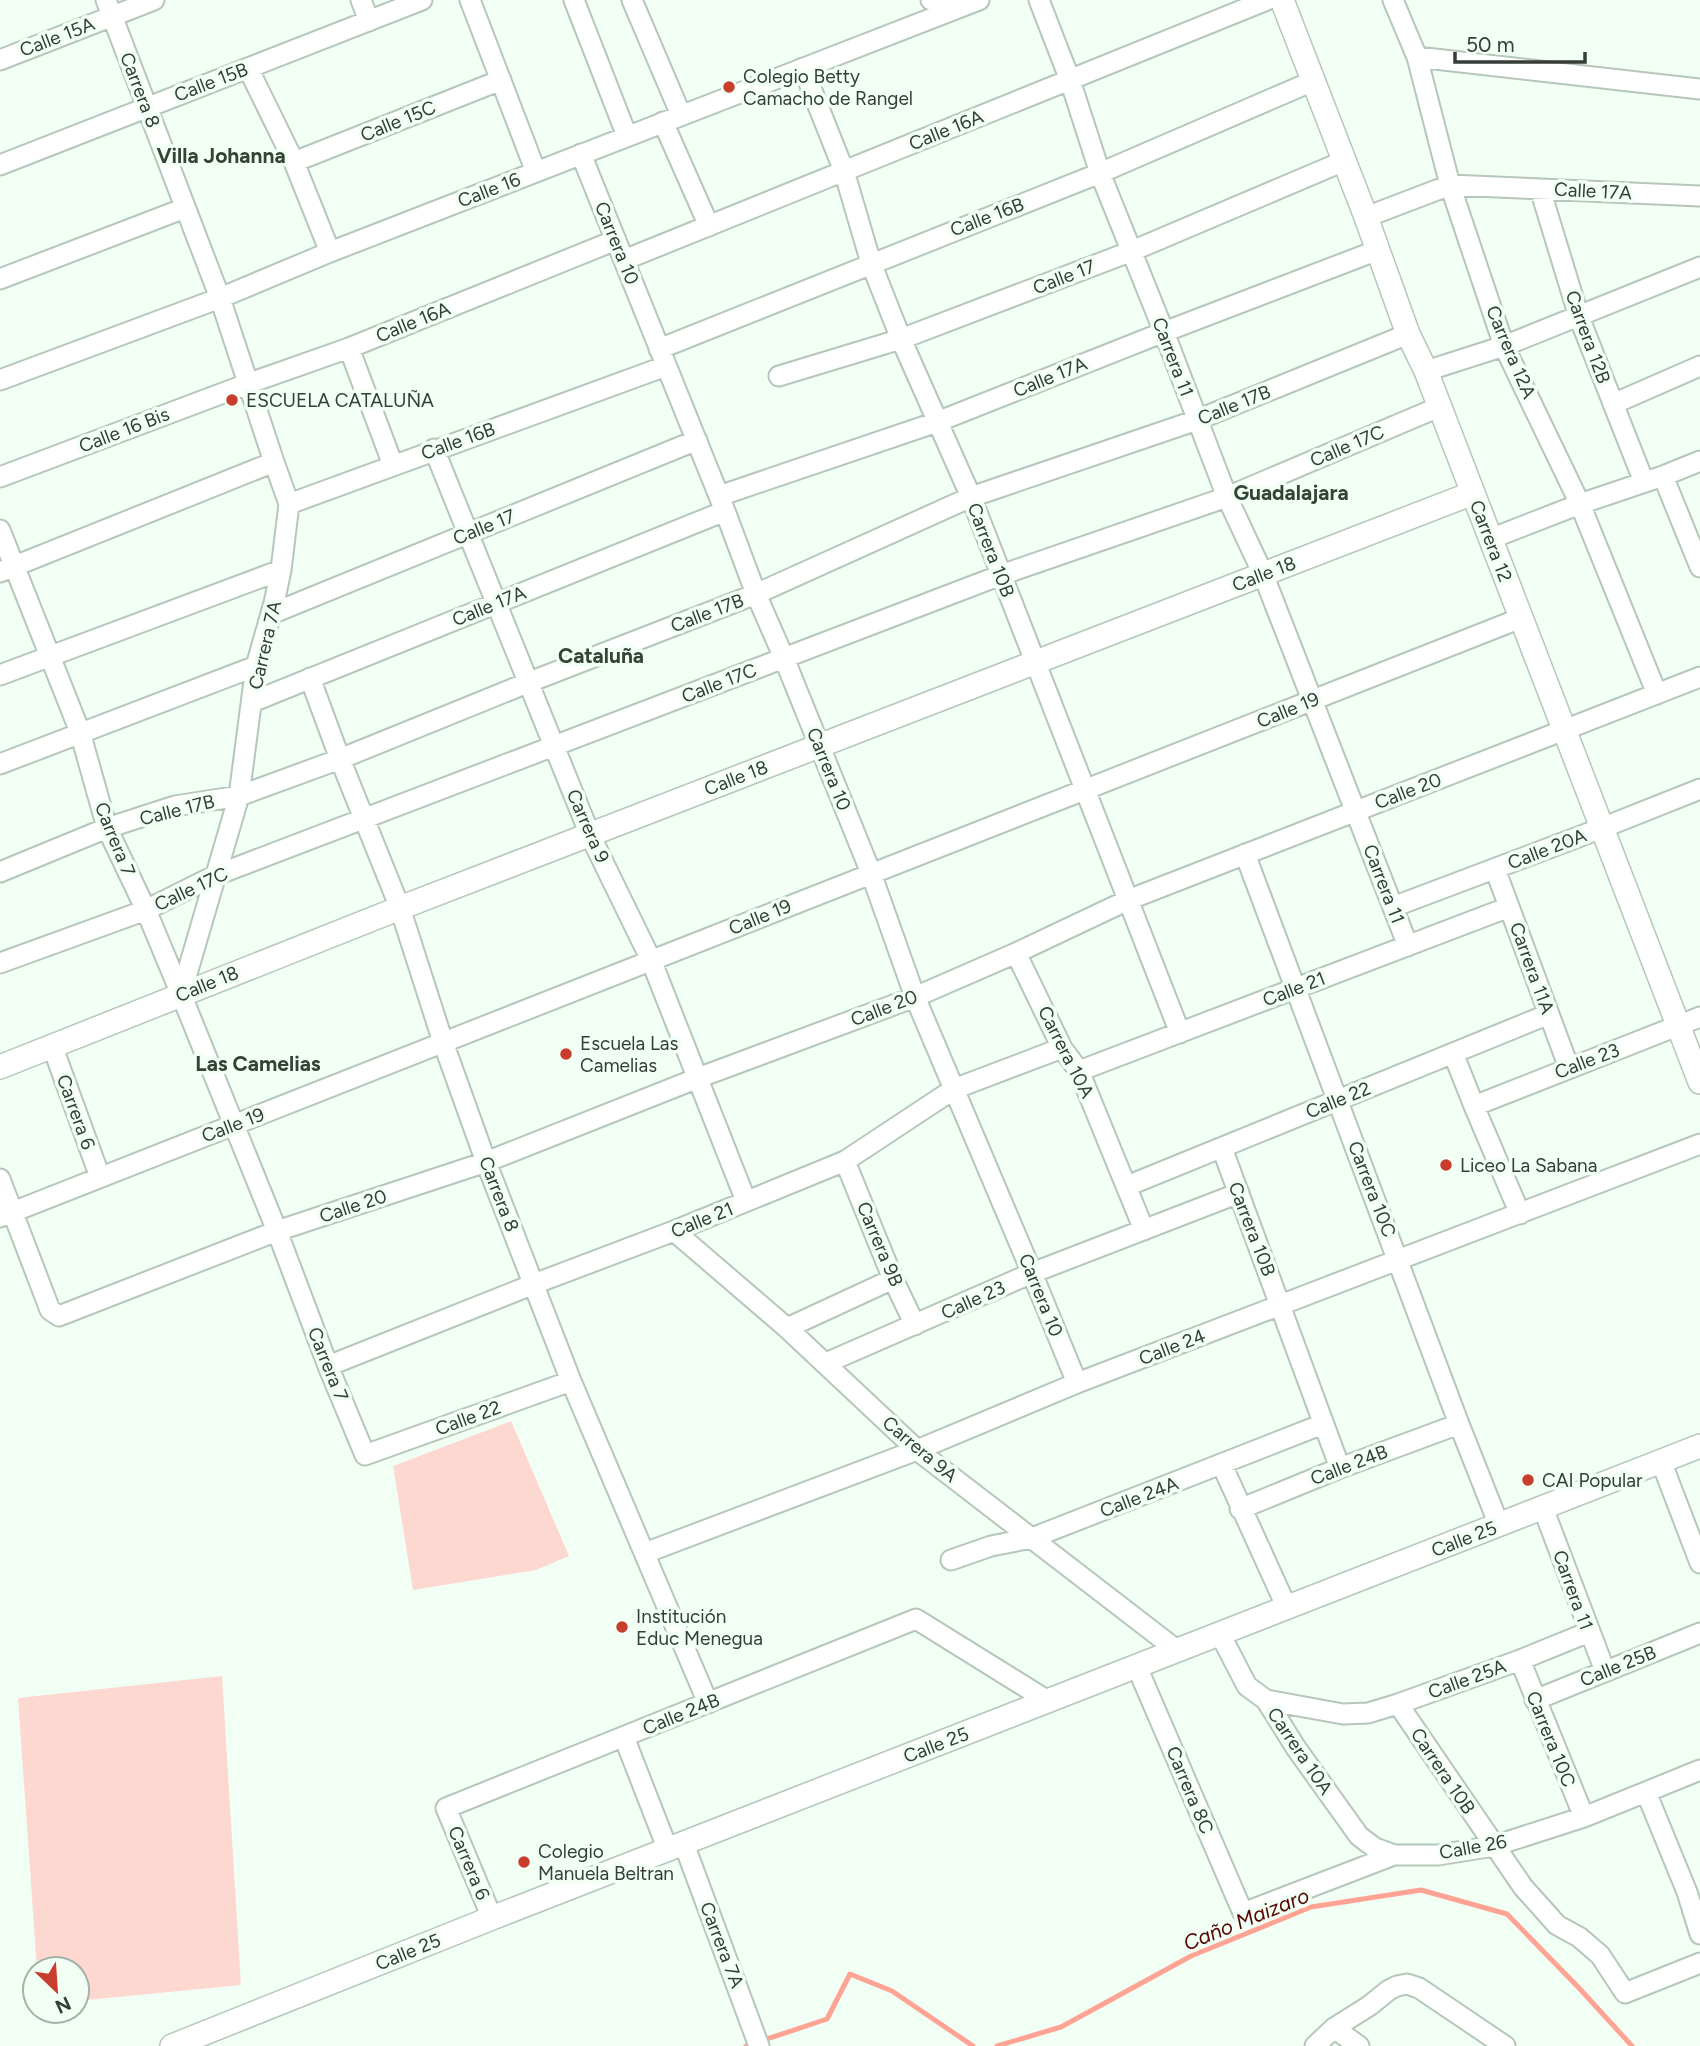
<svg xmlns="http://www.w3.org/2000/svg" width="1700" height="2046" font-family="Figtree,sans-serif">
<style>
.green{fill:#fdd8d1}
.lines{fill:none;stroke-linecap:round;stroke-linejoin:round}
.stream{stroke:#ffa394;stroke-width:5}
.minor-casing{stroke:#b6c6ba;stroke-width:23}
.tertiary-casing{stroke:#b6c6ba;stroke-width:26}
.minor{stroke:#fff;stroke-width:19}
.tertiary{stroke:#fff;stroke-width:23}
.poi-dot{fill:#c93d2c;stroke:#f1fff5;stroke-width:2.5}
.labels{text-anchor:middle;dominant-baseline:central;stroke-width:7;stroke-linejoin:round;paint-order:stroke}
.street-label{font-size:19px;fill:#363c38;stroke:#f1fff5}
.poi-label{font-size:19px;fill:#363c38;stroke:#f1fff5;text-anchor:start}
.neighbourhood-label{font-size:21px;font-weight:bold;fill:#344238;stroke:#f1fff5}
.water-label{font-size:21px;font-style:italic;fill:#550400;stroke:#f1fff5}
</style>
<rect width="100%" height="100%" fill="#f1fff5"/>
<!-- green -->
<path class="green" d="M 511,1421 L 569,1556 L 536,1570 L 413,1590 L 393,1466 Z
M 222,1676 L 241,1985 L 77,2001 L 77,1969 L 37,1969 L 18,1698 Z"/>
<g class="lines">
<!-- stream -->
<path class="stream" d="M 746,2046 L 827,2019 L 850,1974 L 892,1991 L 973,2046
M 997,2046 L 1061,2027 L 1191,1956 L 1311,1907 L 1421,1890 L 1507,1914 L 1579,1988 L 1632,2046"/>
<!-- minor casing -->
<g class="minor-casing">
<path id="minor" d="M 106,0 L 220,298 L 274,462 L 289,504 L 281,570 L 274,603 L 256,666 L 239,796 L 181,994
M 361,0 L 369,21
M 470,0 L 536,172
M 574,0 L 627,136
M 632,0 L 681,115
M 931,0 L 964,6
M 1039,0 L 1070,80 L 1100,173 L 1164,332 L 1227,497 L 1263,574 L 1408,946
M 1393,0 L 1417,57 L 1450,185 L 1504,346 L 1580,504 L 1657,694
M 1417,57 L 1700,89
M 0,60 L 154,0
M 248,68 L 294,162 L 330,252
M 803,68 L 844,171 L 871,263 L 901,339 L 971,497 L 1180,1033
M 663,122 L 709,226
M 581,154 L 725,511 L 756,594 L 784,658 L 871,873 L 915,997 L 1032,1273 L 1077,1383
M 294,162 L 501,80
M 0,165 L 422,0
M 1540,189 L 1579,317 L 1644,482
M 1366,217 L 1450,185 L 1700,196
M 624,260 L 1267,0
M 0,279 L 185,208
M 349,348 L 393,465
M 659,349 L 1100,173 L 1313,81
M 1426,371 L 1504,346 L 1700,267
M 779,376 L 901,339 L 1132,251 L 1344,161
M 0,380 L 220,298 L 330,252 L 979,0
M 1613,404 L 1700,366
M 434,449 L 590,835 L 651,960 L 746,1201
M 1663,476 L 1700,567
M 0,477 L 247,384 L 349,348 L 616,240
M 719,496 L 937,422 L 1164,332 L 1378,250
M 289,504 L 666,366
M 0,530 L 80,732 L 107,828 L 146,910 L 181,994 L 277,1231 L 328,1366 L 365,1455 L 571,1381
M 1490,539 L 1580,504 L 1663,476 L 1700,461
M 0,572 L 274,462
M 271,614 L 697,440
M 0,675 L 281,570
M 310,678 L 340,759 L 400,908 L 443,1042 L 486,1162 L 571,1381 L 708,1703
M 252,702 L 725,511
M 0,764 L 256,666
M 1245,854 L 1459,1424 L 1499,1525
M 1495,869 L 1569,1068
M 0,872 L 107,828 L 175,806 L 239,796 L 340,759 L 527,683 L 756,594 L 971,497 L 1197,420 L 1408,334
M 1393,907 L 1602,828 L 1700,789
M 1016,953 L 1062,1048 L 1079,1071 L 1144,1230
M 0,963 L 146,910 L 214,876 L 1001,575 L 1227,497 L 1439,407
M 53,1048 L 100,1177
M 1453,1053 L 1474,1106 L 1520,1214
M 1079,1071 L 1509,907
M 1474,1106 L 1700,1017
M 1222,1148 L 1340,1468
M 845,1161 L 893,1279 L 915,1325
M 0,1179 L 50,1310 L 59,1316 L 277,1231 L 486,1162 L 698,1078 L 915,997 L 1016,953 L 1128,900 L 1700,677
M 1127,1186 L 1549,1014
M 0,1217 L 1521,618
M 674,1231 L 787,1328 L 917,1450 L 1178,1651
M 787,1328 L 893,1279
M 826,1363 L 1032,1273 L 1239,1193
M 328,1366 L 534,1284 L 674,1231 L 845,1161 L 954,1089 L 1062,1048
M 1661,1461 L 1700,1563
M 1222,1465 L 1287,1608
M 1543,1508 L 1605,1671
M 1240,1509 L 1340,1468 L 1459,1424
M 645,1553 L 917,1450 L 1077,1383 L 1700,1144
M 951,1560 L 991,1546 L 1032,1538 L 1323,1424
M 1220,1634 L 1247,1686 L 1266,1700 L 1296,1748 L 1359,1836 L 1375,1848 L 1394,1855
M 1520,1660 L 1584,1817
M 1137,1667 L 1243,1913 L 1394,1855 L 1438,1855 L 1494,1846 L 1584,1817 L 1700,1770
M 1266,1700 L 1343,1714 L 1368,1713 L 1398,1704 L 1520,1660 L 1589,1632
M 1535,1700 L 1700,1633
M 1398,1704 L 1523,1887 L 1557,1925 L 1579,1937 L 1600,1955 L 1625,1993 L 1700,1963
M 624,1737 L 668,1850
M 1646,1792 L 1687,1892 L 1700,1934
M 684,1844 L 759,2046
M 492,1918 L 446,1808 L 916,1619 L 1048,1701
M 1334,2028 L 1359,2046
M 1315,2046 L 1334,2028 L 1369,2006 L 1389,1990 L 1397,1986 L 1407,1984 L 1419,1988 L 1505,2046"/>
</g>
<!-- tertiary casing -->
<g class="tertiary-casing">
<path id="tertiary" d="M 1282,0 L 1366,217 L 1408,334 L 1426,371 L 1700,1082
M 0,1067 L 400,908 L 1473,493
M 172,2046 L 492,1918 L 1700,1446"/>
</g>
<!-- minor -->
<use href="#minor" class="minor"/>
<!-- tertiary -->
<use href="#tertiary" class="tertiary"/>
</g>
<!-- markers -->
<g class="poi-dot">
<circle cx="729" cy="87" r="7"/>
<circle cx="232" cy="400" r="7"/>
<circle cx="566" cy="1054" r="7"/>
<circle cx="1446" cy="1165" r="7"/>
<circle cx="1528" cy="1480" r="7"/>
<circle cx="622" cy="1627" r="7"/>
<circle cx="524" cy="1862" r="7"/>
</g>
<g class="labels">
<!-- street labels -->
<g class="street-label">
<text transform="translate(57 37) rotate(-21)">Calle 15A</text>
<text transform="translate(211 82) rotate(-21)">Calle 15B</text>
<text transform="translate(140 90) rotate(69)">Carrera 8</text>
<text transform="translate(398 121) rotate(-22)">Calle 15C</text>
<text transform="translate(946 130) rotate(-22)">Calle 16A</text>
<text transform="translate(489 190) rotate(-21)">Calle 16</text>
<text transform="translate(1593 191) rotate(3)">Calle 17A</text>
<text transform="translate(987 217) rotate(-21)">Calle 16B</text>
<text transform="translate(617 243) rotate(68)">Carrera 10</text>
<text transform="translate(1064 277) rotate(-21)">Calle 17</text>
<text transform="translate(413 322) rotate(-22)">Calle 16A</text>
<text transform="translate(1588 337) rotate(70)">Carrera 12B</text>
<text transform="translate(1511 352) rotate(67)">Carrera 12A</text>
<text transform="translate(1173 357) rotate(69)">Carrera 11</text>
<text transform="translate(1050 377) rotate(-22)">Calle 17A</text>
<text transform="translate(1234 405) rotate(-22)">Calle 17B</text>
<text transform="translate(124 430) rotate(-21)">Calle 16 Bis</text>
<text transform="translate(458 441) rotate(-20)">Calle 16B</text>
<text transform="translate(1347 446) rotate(-23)">Calle 17C</text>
<text transform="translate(484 527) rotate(-22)">Calle 17</text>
<text transform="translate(1491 541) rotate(69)">Carrera 12</text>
<text transform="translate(991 550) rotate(69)">Carrera 10B</text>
<text transform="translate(1264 574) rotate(-21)">Calle 18</text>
<text transform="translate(489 606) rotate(-22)">Calle 17A</text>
<text transform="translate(707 613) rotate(-21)">Calle 17B</text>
<text transform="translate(265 645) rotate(-77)">Carrera 7A</text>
<text transform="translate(719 683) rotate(-21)">Calle 17C</text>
<text transform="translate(1288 710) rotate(-22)">Calle 19</text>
<text transform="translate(829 769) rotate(68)">Carrera 10</text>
<text transform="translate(736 778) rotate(-21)">Calle 18</text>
<text transform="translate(1408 791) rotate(-21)">Calle 20</text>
<text transform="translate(177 810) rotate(-14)">Calle 17B</text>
<text transform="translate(588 826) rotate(66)">Carrera 9</text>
<text transform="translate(115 839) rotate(68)">Carrera 7</text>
<text transform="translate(1547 849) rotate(-21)">Calle 20A</text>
<text transform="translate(1384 884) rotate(69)">Carrera 11</text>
<text transform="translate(191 889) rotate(-25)">Calle 17C</text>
<text transform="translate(760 917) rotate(-22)">Calle 19</text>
<text transform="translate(1532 968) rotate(70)">Carrera 11A</text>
<text transform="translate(207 984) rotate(-22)">Calle 18</text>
<text transform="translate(1294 989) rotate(-21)">Calle 21</text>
<text transform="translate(884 1008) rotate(-21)">Calle 20</text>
<text transform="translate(1066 1052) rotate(63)">Carrera 10A</text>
<text transform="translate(1587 1061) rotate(-21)">Calle 23</text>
<text transform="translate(1338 1100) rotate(-22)">Calle 22</text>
<text transform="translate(76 1112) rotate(70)">Carrera 6</text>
<text transform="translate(233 1125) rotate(-21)">Calle 19</text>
<text transform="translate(1372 1189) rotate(69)">Carrera 10C</text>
<text transform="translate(499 1194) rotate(69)">Carrera 8</text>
<text transform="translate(353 1206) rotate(-18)">Calle 20</text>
<text transform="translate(702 1220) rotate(-22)">Calle 21</text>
<text transform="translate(1252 1229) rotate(69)">Carrera 10B</text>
<text transform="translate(880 1244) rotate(67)">Carrera 9B</text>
<text transform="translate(1041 1295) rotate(68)">Carrera 10</text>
<text transform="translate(973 1300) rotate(-24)">Calle 23</text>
<text transform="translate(1172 1347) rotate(-21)">Calle 24</text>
<text transform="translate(328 1364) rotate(68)">Carrera 7</text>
<text transform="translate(468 1418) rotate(-20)">Calle 22</text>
<text transform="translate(920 1449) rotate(40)">Carrera 9A</text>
<text transform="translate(1349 1465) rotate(-21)">Calle 24B</text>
<text transform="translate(1139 1497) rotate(-21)">Calle 24A</text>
<text transform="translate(1464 1539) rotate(-21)">Calle 25</text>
<text transform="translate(1573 1590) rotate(70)">Carrera 11</text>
<text transform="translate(1618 1666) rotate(-22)">Calle 25B</text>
<text transform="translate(1467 1679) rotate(-20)">Calle 25A</text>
<text transform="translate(681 1714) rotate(-22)">Calle 24B</text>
<text transform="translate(1551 1739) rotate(68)">Carrera 10C</text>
<text transform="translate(936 1745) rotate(-21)">Calle 25</text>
<text transform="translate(1300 1751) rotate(56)">Carrera 10A</text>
<text transform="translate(1443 1771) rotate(56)">Carrera 10B</text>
<text transform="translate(1190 1790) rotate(67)">Carrera 8C</text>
<text transform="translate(1473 1847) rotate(-10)">Calle 26</text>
<text transform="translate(469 1863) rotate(67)">Carrera 6</text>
<text transform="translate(722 1945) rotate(69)">Carrera 7A</text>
<text transform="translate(408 1952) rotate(-22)">Calle 25</text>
</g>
<!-- poi labels -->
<g class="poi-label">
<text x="743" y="76">Colegio Betty<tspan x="743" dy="22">Camacho de Rangel</tspan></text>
<text x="246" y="400">ESCUELA CATALUÑA</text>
<text x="580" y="1043">Escuela Las<tspan x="580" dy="22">Camelias</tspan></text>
<text x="1460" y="1165">Liceo La Sabana</text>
<text x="1542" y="1480">CAI Popular</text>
<text x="636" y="1616">Institución<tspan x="636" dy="22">Educ Menegua</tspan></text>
<text x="538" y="1851">Colegio<tspan x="538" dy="22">Manuela Beltran</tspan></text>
</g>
<!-- neighbourhood labels -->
<g class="neighbourhood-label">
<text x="221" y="155">Villa Johanna</text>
<text x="1291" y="492">Guadalajara</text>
<text x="601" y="655">Cataluña</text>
<text x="258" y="1063">Las Camelias</text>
</g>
<!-- water labels -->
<g class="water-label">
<text transform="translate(1246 1919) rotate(-22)">Caño Maizaro</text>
</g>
</g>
<!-- north arrow -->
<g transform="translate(56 1990) rotate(155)"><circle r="33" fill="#f1fff5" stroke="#a6b1a9" stroke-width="2"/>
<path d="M0-5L12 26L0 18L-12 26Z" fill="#c93d2c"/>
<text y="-10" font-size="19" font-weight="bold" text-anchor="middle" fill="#363c38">N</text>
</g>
<!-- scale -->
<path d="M1455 52v10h130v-10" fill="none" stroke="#363c38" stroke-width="3.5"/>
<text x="1466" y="52" font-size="21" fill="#363c38" stroke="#f1fff5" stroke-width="5" paint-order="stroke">50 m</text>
</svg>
